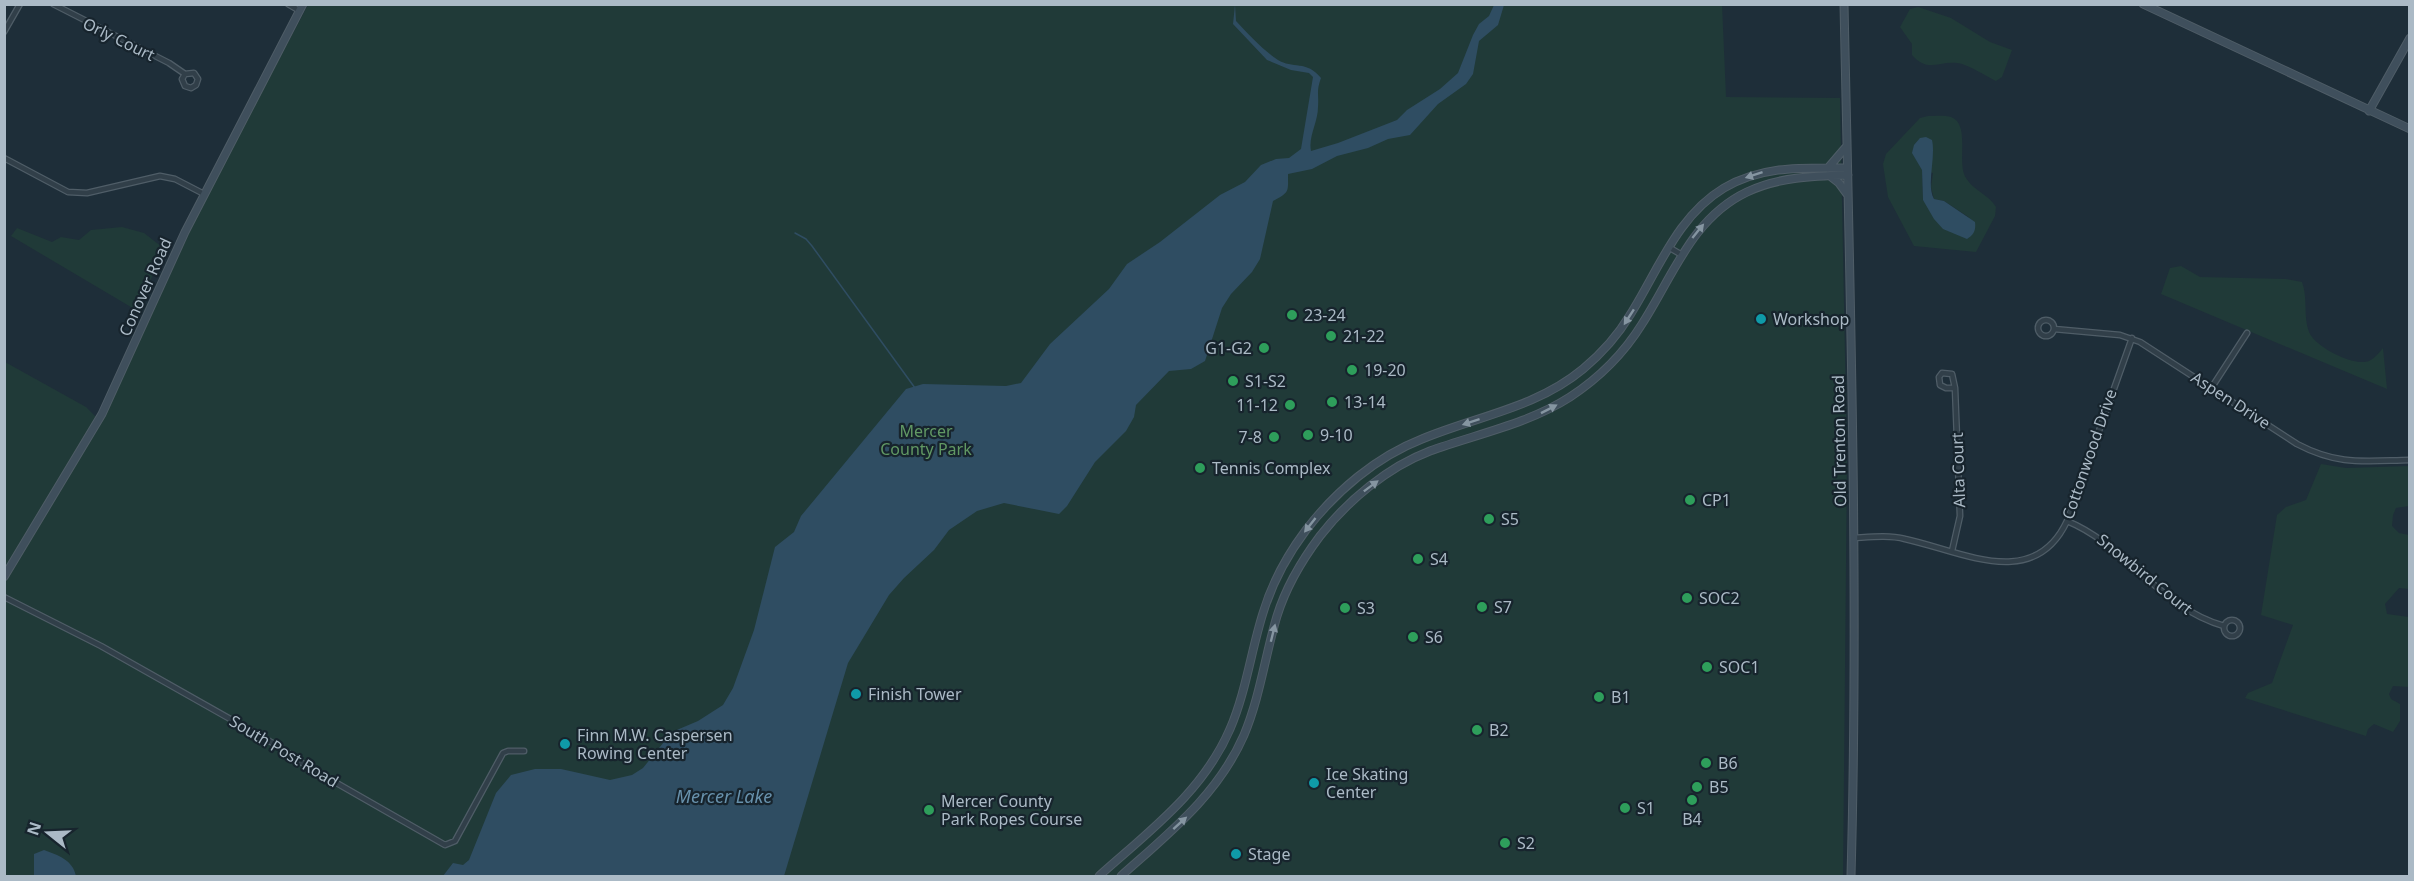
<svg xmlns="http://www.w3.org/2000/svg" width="2414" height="881" font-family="'Noto Sans',sans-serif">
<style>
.green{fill:#203a38;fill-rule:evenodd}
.water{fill:#2f4d62}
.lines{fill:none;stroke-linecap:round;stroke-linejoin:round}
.stream{stroke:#2f4d62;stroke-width:1.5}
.street-casing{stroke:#4f5d67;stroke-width:7}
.secondary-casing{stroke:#4f5d67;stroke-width:9}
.street{stroke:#313f49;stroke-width:4.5}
.secondary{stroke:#3f4f5c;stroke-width:7}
.oneway{fill:#8595a1}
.leisure-dot{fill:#2e9e5b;stroke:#17242d;stroke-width:2}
.culture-dot{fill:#0f9aa8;stroke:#17242d;stroke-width:2}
.labels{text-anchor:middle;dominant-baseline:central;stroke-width:4.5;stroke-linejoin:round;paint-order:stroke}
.street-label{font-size:16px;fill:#abbac6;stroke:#17242d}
.poi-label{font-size:16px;fill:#abbac6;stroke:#17242d;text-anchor:start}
.park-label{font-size:16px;fill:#619864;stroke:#17242d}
.water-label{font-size:18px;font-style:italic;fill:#6892ad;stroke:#17242d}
</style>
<rect width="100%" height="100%" fill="#1e2e39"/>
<!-- green -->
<path class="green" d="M 308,5 L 1722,5 L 1726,97 L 1840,98 L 1847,459 L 1843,876 L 5,876 L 5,582 L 123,377 L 208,192 Z
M 1918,7 L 1951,18 L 1990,42 L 2012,50 L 2002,77 L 1996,81 C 1986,76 1967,64 1957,63 C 1938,61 1928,73 1912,55 L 1912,44 L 1900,27 L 1910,9 Z
M 1928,116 C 1935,116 1945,115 1951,117 C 1971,124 1956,163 1966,178 C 1973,190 1989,195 1996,207 L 1995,216 L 1976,252 L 1914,246 L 1888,197 L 1883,164 L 1886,154 L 1920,118 ZM 1922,170 L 1933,173 L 1931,187 L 1934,199 L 1944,201 L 1970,218 L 1923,200 Z
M 122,227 L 144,233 L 162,247 L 153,275 L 136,310 L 11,236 L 17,228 L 52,242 L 61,237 L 79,240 L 91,230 Z
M 2181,266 L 2200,277 L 2286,279 L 2302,282 C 2308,298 2303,316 2309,332 C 2315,347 2354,367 2369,361 C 2375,358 2379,353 2383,348 L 2387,389 L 2161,294 L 2170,268 Z
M 5,362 L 86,407 L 96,417 L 5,570 Z
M 2321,464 L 2346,468 L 2409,466 L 2409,506 L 2396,508 L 2393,515 L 2392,526 L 2399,533 L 2409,535 L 2409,589 L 2399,588 L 2385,604 L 2387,614 L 2409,617 L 2409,687 L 2393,686 L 2389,694 L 2391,699 L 2400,704 L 2400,721 L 2393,732 L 2374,724 L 2368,729 L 2366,736 L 2245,698 L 2248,693 L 2272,683 L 2293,625 L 2261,615 L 2277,515 L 2286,507 L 2306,500 Z"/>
<!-- water -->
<path class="water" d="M 1235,5 L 1236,21 C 1248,34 1263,50 1278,60 C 1292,69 1307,60 1321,78 C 1316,92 1319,94 1318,107 C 1318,122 1308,137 1311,151 L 1338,143 L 1397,120 L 1407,110 L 1440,89 L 1458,73 L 1473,35 L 1479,24 L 1489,16 L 1494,5 L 1504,5 L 1498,25 L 1479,41 L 1473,74 L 1466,84 L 1438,104 L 1410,135 L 1388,139 L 1368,148 L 1337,156 L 1312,169 L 1288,174 C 1288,192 1290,192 1273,201 L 1260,259 L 1252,272 L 1231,294 L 1222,308 L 1205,361 L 1191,369 L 1169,371 L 1136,405 L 1134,417 L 1126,431 L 1095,462 L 1067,506 L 1059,514 L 1004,503 L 977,511 L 949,530 L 934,550 L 904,578 L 889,595 L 848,663 L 784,876 L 443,876 L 453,863 L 463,865 L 469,860 L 496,793 L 511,775 L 535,769 L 561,769 L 610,780 L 632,775 L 643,768 L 672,732 L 698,721 L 723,705 L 733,688 L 754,630 L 775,547 L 794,532 L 801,516 L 906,389 L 923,384 L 1006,386 L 1021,383 L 1050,344 L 1109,289 L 1127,264 L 1160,242 L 1220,195 L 1245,182 L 1261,165 L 1276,159 L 1289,158 L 1301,149 L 1313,77 L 1309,73 L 1291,70 L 1267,60 L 1233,24 Z
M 1926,137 L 1932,140 C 1936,158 1926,185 1934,199 L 1944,201 L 1975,222 C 1976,230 1974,235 1967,239 L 1943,229 L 1934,219 L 1923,200 L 1922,170 L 1912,153 L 1914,145 L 1920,138 Z
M 44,850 C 58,855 73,860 76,876 L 34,876 L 34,854 Z"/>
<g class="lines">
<!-- stream -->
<path class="stream" d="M 795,233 L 806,239 L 812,246 L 915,388"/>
<!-- street casing -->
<g class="street-casing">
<path id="street" d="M 53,4 L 169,63 L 185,74 L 194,73 L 198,79 L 196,85 L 191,88 L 185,86 L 182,79 L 185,74
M 288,4 L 300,11
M 4,32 L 20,4
M 4,158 L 68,192 L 87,193 L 160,176 L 175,179 L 204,194
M 1670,248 L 1682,255
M2038 328a8 8 0 1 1 16 0a8 8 0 1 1-16 0Z
M 2054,329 L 2120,335 L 2140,342 L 2297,444 C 2339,466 2364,461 2410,460
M 2212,387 L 2247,333
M 2067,521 C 2126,545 2161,609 2224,626
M 1854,538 C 1871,537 1889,535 1905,539 C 1961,551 2034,592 2067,521 L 2132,338
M 1952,551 L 1960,516 L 1955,388 L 1952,374 L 1942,373 L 1939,377 L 1940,385 L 1946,388 L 1955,388
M 4,597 L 101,646 L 278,746 L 305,765 L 445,845 L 455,841 L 503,753 L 508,751 L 524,751
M2224 628a8 8 0 1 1 16 0a8 8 0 1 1-16 0Z"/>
</g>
<!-- secondary casing -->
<g class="secondary-casing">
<path id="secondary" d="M 1844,4 C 1850,295 1859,586 1851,876
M 2143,4 L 2410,129
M 2369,111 L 2410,38
M 1828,168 L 1846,147
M 1830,176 L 1839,183 L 1847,194
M 4,577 L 102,414 L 185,232 L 303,4
M 1099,876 C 1148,832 1203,792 1230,729 C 1246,692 1251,651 1263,613 C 1272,583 1288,554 1306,530 C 1336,491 1376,457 1422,439 C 1477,416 1536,408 1583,369 C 1601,354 1618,335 1630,315 C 1658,271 1677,216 1724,188 C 1763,165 1804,168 1847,168
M 1121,876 C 1168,834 1218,795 1244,735 C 1260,697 1265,656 1277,616 C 1286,587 1302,560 1320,536 C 1348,500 1388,467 1430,451 C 1477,434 1528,424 1570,397 C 1599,378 1624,353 1642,324 C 1673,276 1692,218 1747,192 C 1778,177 1814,176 1848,175"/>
</g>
<!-- street -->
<use href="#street" class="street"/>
<!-- secondary -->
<use href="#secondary" class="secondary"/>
</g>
<!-- one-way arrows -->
<defs><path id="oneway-solid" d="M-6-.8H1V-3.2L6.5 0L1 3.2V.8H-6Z" transform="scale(1.5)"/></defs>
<g class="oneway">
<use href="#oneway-solid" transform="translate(1754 175) rotate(162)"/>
<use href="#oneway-solid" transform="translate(1698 231) rotate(-51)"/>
<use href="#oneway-solid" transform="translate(1629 317) rotate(123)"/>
<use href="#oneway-solid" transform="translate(1549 409) rotate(-27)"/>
<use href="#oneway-solid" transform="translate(1471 422) rotate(162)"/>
<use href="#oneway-solid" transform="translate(1371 486) rotate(-37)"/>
<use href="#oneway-solid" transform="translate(1310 525) rotate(128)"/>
<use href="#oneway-solid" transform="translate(1273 633) rotate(-76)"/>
<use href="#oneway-solid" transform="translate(1180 823) rotate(-42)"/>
</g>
<!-- markers -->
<g class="leisure-dot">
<circle cx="1292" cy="315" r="6"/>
<circle cx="1331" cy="336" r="6"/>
<circle cx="1264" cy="348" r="6"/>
<circle cx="1352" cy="370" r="6"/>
<circle cx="1233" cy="381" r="6"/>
<circle cx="1332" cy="402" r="6"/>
<circle cx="1290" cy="405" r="6"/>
<circle cx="1308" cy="435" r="6"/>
<circle cx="1274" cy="437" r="6"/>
<circle cx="1200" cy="468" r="6"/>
<circle cx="1690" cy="500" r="6"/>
<circle cx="1489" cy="519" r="6"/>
<circle cx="1418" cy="559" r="6"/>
<circle cx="1687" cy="598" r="6"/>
<circle cx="1482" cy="607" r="6"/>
<circle cx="1345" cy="608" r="6"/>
<circle cx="1413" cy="637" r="6"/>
<circle cx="1707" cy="667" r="6"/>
<circle cx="1599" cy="697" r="6"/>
<circle cx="1477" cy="730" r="6"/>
<circle cx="1706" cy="763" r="6"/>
<circle cx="1697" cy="787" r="6"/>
<circle cx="1692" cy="800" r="6"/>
<circle cx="1625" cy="808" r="6"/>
<circle cx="929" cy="810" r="6"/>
<circle cx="1505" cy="843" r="6"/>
</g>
<g class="culture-dot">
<circle cx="1761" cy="319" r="6"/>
<circle cx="856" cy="694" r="6"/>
<circle cx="565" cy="744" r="6"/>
<circle cx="1314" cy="783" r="6"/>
<circle cx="1236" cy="854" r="6"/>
</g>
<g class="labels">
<!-- street labels -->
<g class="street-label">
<text transform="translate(119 39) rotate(26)">Orly Court</text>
<text transform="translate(145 287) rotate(-66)">Conover Road</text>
<text transform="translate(2231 400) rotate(33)">Aspen Drive</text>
<text transform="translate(1839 441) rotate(-91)">Old Trenton Road</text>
<text transform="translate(2089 454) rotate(-71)">Cottonwood Drive</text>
<text transform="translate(1958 470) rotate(-92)">Alta Court</text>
<text transform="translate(2145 574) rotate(39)">Snowbird Court</text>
<text transform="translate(284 751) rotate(31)">South Post Road</text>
</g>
<!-- poi labels -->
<g class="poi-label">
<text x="1304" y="315">23-24</text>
<text x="1773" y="319">Workshop</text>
<text x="1343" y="336">21-22</text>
<text x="1252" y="348" text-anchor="end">G1-G2</text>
<text x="1364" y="370">19-20</text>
<text x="1245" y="381">S1-S2</text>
<text x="1344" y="402">13-14</text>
<text x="1278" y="405" text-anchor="end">11-12</text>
<text x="1320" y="435">9-10</text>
<text x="1262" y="437" text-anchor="end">7-8</text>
<text x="1212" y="468">Tennis Complex</text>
<text x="1702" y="500">CP1</text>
<text x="1501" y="519">S5</text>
<text x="1430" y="559">S4</text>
<text x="1699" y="598">SOC2</text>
<text x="1494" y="607">S7</text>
<text x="1357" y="608">S3</text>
<text x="1425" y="637">S6</text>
<text x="1719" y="667">SOC1</text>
<text x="868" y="694">Finish Tower</text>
<text x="1611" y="697">B1</text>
<text x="1489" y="730">B2</text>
<text x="577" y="735">Finn M.W. Caspersen<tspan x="577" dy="18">Rowing Center</tspan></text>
<text x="1718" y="763">B6</text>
<text x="1326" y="774">Ice Skating<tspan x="1326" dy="18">Center</tspan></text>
<text x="1709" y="787">B5</text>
<text x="941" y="801">Mercer County<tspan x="941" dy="18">Park Ropes Course</tspan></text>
<text x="1637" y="808">S1</text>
<text x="1692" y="819" text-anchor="middle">B4</text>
<text x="1517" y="843">S2</text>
<text x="1248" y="854">Stage</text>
</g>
<!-- park labels -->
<g class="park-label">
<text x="926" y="431">Mercer<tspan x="926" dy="18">County Park</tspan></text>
</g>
<!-- water labels -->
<g class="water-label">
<text x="724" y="796">Mercer Lake</text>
</g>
</g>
<!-- border -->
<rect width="2414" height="881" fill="none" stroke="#abbac6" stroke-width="12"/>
<!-- north arrow -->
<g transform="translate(48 833) rotate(288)" stroke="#17242d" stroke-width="4.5" paint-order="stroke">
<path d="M0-4.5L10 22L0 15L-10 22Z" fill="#abbac6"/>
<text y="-9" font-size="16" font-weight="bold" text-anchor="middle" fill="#abbac6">N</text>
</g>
</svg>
